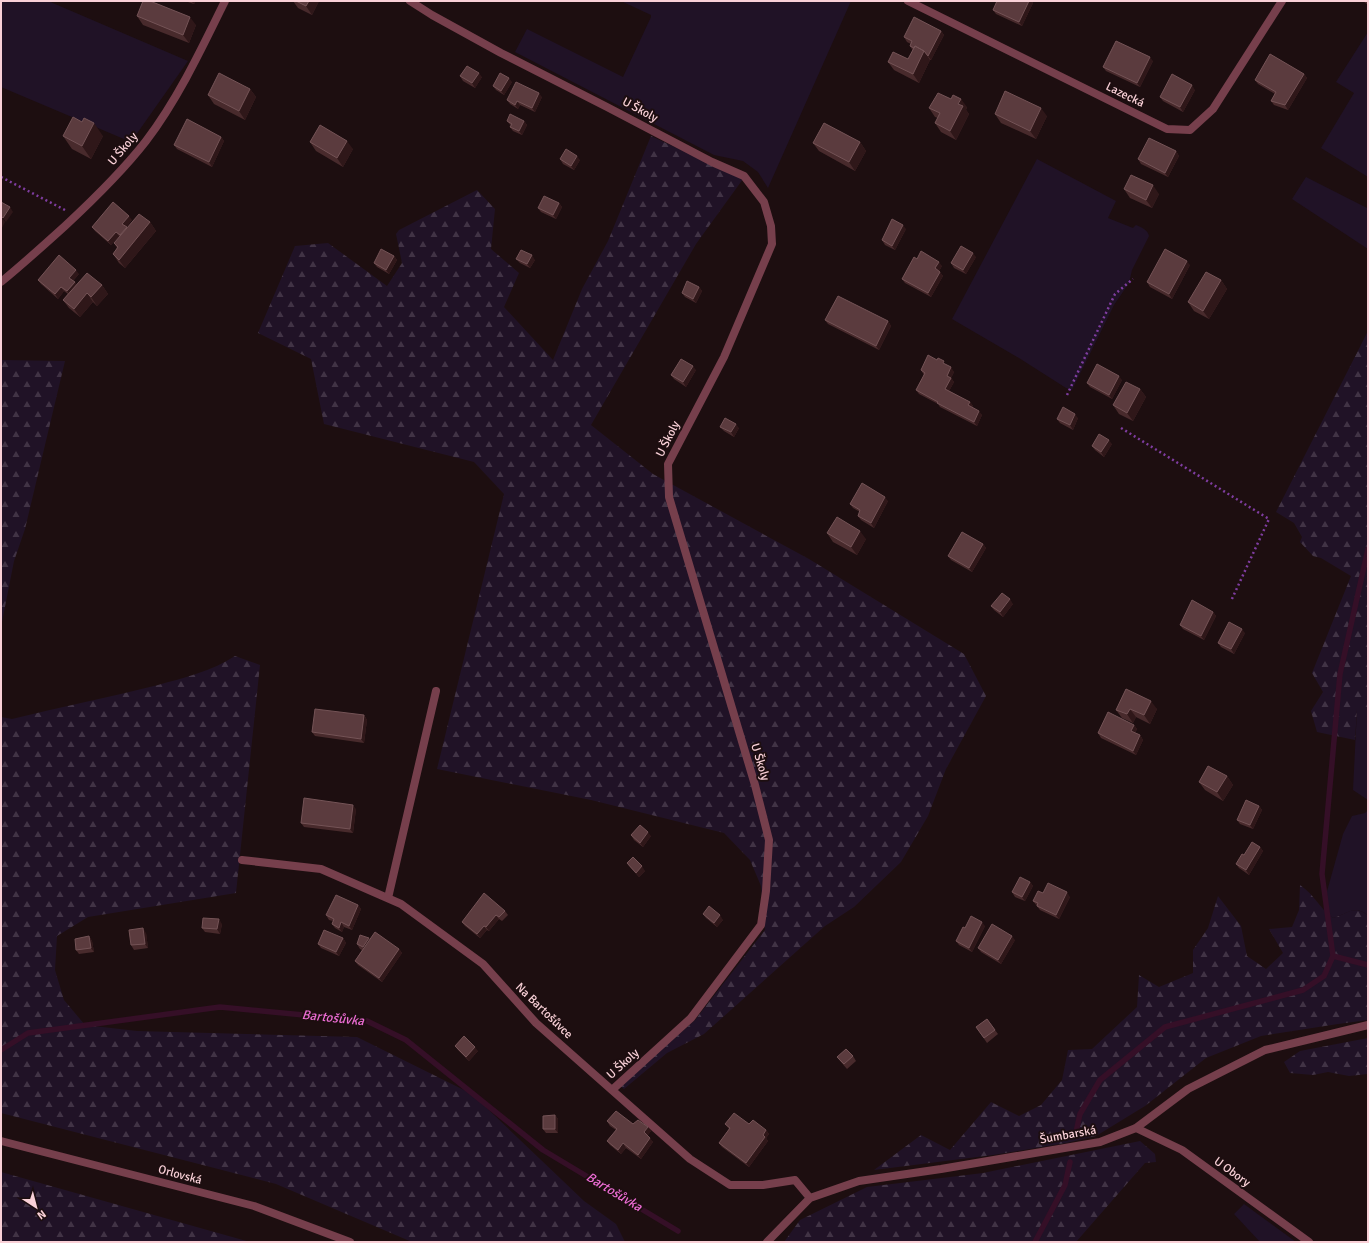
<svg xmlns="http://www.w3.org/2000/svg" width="1369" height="1243" font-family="Signika,sans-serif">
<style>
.grass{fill:#201226}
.forest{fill:url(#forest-firs)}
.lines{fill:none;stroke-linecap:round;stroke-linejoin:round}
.stream{stroke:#350f27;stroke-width:5.5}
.path{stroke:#7f3da0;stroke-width:2.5;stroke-dasharray:2 3;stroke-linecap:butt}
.minor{stroke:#763f4c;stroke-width:8}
.tertiary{stroke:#763f4c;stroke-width:8}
.wall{fill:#482a2c}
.shaded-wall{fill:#2f1719}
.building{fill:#5b3b3e;stroke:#745356}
.labels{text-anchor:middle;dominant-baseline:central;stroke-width:4;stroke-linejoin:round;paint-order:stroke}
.street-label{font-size:12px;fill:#f9d0d7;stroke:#1d0e10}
.water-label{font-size:13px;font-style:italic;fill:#eb6cd3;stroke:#1d0e10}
</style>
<defs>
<pattern id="forest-firs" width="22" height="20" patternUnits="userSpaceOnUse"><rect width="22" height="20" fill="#201226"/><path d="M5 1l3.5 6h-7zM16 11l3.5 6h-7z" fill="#413345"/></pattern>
</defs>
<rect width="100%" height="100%" fill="#1d0e10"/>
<!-- grass -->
<path class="grass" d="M 1,1 L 48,1 L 188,61 L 131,142 L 1,87 Z
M 621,1 L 851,1 L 768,188 L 758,172 L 743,161 L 714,155 L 515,52 L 527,29 L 623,77 L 651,17 L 651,15 Z
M 1368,32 L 1368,177 L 1321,148 L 1354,93 L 1336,82 Z
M 1037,159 L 1116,201 L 1108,218 L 1133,228 L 1136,225 C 1141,227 1148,230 1149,236 L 1132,270 L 1129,283 L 1114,305 L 1072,390 L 1066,388 L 1019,358 L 952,319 Z
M 1306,177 L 1367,208 L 1368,208 L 1368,249 L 1292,199 Z
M 1357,709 L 1368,709 L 1368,800 L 1353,790 Z
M 1368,810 L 1368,916 C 1356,904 1347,914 1333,918 L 1326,913 L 1324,902 L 1343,834 L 1352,816 L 1365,813 Z
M 1244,1204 L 1296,1242 L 1260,1242 L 1234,1214 Z"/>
<!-- forest -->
<path class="forest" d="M 651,136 L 743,179 L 696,244 L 591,425 L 653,474 L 809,559 L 964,654 L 986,696 L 946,769 L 928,816 L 901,862 L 854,907 L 825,926 L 704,1034 L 667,1053 L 624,1089 L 620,1086 L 695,1020 L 765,930 L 761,886 L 750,860 L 724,833 L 591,800 L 437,769 L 504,494 L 474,462 L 324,424 L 311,359 L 258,333 L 295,246 L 328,243 L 387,286 L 402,263 L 396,234 L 399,230 L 477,190 L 495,209 L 491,249 L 519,273 L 504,307 L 553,360 L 582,289 L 608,241 Z
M 1368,331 L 1368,709 L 1357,709 L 1355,740 L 1317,732 L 1311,711 L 1323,692 L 1312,673 L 1351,576 L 1321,558 L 1313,556 L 1300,542 L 1302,537 L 1294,523 L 1276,512 Z
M 1,360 L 65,361 L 25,529 L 14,561 L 1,627 Z
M 235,656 L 260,665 L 236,893 L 88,917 L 57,936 L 55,970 L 64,1000 L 85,1025 L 137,1031 L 357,1037 L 472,1094 L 584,1201 L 616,1224 L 625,1242 L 412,1242 L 276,1184 L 1,1113 L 1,717 L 12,719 C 61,707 110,697 158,685 C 183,678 212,671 235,656 Z
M 1300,885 C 1315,895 1319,908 1333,918 C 1347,914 1355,904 1368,916 L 1368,1020 L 1338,1024 L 1261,1036 L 1206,1058 L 1145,1106 L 1096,1136 L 1066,1143 L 993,1155 L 874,1170 L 921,1135 L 950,1150 L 991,1102 L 1019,1116 L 1041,1105 L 1062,1080 L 1068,1050 L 1092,1049 L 1137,1007 L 1139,975 L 1159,987 L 1193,973 L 1193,950 L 1208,928 L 1218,896 L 1241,926 L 1247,956 L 1266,969 L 1283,953 L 1269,929 L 1292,927 L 1299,910 Z
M 1368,1038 L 1368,1074 L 1349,1076 L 1328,1072 L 1313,1075 L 1290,1073 L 1284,1062 L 1300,1051 Z
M 1140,1141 L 1155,1154 L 1156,1162 L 1145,1163 L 1076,1242 L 784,1242 L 800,1220 L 867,1187 L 983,1173 Z
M 1,1172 L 250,1242 L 1,1242 Z"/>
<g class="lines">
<!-- stream -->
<path class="stream" d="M 1333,956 L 1322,874 L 1340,674 L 1368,549
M 1,1050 L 28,1033 L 220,1007 L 367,1021 L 406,1040 L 543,1150 L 678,1231
M 1076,1132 L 1080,1114 L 1100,1080 L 1165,1027 L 1303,990 L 1324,976 L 1333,956 L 1368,965
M 1035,1242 L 1065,1185 L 1070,1162"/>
<!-- path -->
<path class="path" d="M 1,177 L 65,210
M 1067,395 L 1115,294 L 1133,279
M 1121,428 L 1269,519 L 1231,601"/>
<!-- minor -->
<path class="minor" d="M 410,1 L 432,15 L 501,53 L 607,107 L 712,162 L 744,176 L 764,202 L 771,226 L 772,244 L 724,357 L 668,464 L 669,497 L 755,785 L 769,840 L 766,891 L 761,925 L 691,1018 L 612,1090
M 908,1 L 1167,129 L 1190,130 L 1213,109 L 1282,1
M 1,282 C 23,264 44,245 65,226 C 94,199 122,172 146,141 C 178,99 202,48 225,1
M 242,860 L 321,869 L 401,904 L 483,964 L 536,1023 L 690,1159 L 730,1185 L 763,1185 L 795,1180 L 810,1198
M 388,898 L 436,691
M 1136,1128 L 1182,1150 L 1309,1242
M 767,1242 L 810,1198 L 859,1181 L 941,1169 L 1100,1142 L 1136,1128 L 1188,1089 L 1265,1050 L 1368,1025"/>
<!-- tertiary -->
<path class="tertiary" d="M 1,1141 L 254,1206 L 350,1242"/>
</g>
<!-- wall -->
<path class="wall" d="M 185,1 L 196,1 L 194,4 Z
M 293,1 L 319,1 L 312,15 L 298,8 Z
M 997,1 L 1032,1 L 1033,3 L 1022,26 L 996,14 L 993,10 Z
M 1363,1 L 1368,1 L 1368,5 Z
M 137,16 L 196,25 L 189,43 L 143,25 Z
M 941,31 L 944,35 L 931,60 L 930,60 L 919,83 L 894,70 L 888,62 L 908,59 L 913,51 L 910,46 L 911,44 L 907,42 L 904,37 Z
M 1153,61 L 1140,87 L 1106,71 L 1103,67 Z
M 1304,74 L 1307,78 L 1288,110 L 1274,105 L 1271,101 L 1275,94 L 1258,84 L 1255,80 Z
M 460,76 L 482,77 L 475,88 L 463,81 Z
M 512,82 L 504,95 L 496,90 L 493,86 Z
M 250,89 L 256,97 L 245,120 L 214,104 L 208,95 Z
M 1195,90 L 1183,112 L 1163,101 L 1160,97 Z
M 542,97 L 535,112 L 520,105 L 518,109 L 510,104 L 507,100 Z
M 967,107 L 966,110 L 969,114 L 956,140 L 941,132 L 935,123 L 938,118 L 935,117 L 929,108 Z
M 995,114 L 1047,116 L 1036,139 L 1001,123 Z
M 507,121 L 524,121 L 527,125 L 522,135 L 513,131 L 510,127 L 511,126 Z
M 63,136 L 103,136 L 91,159 L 72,149 Z
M 221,137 L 224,141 L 212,167 L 177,149 L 174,145 Z
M 310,142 L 353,149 L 343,167 L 316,151 Z
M 860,142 L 866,151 L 855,171 L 819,151 L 813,143 Z
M 1176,151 L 1179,156 L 1168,177 L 1141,164 L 1138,159 Z
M 560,159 L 580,160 L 574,170 L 563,164 Z
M 1124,189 L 1159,194 L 1152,208 L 1130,198 Z
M 559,203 L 562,207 L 556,219 L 541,212 L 538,208 Z
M 132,220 L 126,227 L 127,228 L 150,222 L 156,231 L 125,268 L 119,263 L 113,254 L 117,248 L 114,243 L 120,237 L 119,236 L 111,245 L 95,231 L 92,227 Z
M 906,229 L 895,250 L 885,245 L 882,240 Z
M 394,256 L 397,260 L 389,274 L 377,267 L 374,263 Z
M 976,257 L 966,274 L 954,268 L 951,263 Z
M 516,259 L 535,260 L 530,268 L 520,263 Z
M 917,259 L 942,266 L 939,271 L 943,276 L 931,297 L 905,283 L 902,279 Z
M 1190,265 L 1172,299 L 1150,287 L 1147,282 Z
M 79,274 L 73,281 L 77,285 L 102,285 L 108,294 L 97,306 L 93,302 L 80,317 L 69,308 L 63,300 L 68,294 L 64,291 L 58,299 L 41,284 L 38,280 Z
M 1221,280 L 1227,289 L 1209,319 L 1194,311 L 1188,302 Z
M 699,287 L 702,291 L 696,303 L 685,297 L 682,293 Z
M 825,320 L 888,321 L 891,326 L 879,350 L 828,324 Z
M 946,365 L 954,372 L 951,378 L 954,382 L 949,391 L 970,402 L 973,406 L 972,407 L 982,415 L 977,426 L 940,407 L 938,404 L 919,394 L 916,390 L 924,375 L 921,370 Z
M 696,370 L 686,387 L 674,379 L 671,375 Z
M 1122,380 L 1112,399 L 1090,387 L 1087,383 Z
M 1140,389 L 1146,397 L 1133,421 L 1119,414 L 1113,405 Z
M 1078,418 L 1073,430 L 1060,423 L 1057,419 Z
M 720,427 L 739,428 L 734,437 L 724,431 Z
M 1112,444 L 1104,457 L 1095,450 L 1092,446 Z
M 888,501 L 874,528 L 861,520 L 858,516 L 860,512 L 853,508 L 850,504 Z
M 827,533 L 866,539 L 857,555 L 833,542 Z
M 983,544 L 986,548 L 972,572 L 951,560 L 948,556 Z
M 1013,604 L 1003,617 L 994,610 L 991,606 Z
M 1213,612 L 1216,616 L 1204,640 L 1183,629 L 1180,625 Z
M 1245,633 L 1234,654 L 1221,647 L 1218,643 Z
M 1126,689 L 1157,709 L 1150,724 L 1136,717 L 1133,723 L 1122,718 L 1116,710 Z
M 364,715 L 367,720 L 364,743 L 315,736 L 312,732 Z
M 1134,725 L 1137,729 L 1135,733 L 1140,735 L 1143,740 L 1136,755 L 1101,738 L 1098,733 Z
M 1227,776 L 1233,785 L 1223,801 L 1205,790 L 1199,782 Z
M 1259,806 L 1262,810 L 1253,829 L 1240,824 L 1237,820 Z
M 356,809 L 353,833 L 304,827 L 301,823 Z
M 631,835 L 651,836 L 643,847 L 634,840 Z
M 1260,847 L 1263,851 L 1249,875 L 1239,868 L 1236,864 L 1244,855 Z
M 627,863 L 645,871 L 639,877 L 630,867 Z
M 1030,882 L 1033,886 L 1025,901 L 1015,897 L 1012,892 Z
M 1043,893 L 1070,897 L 1059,919 L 1040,910 L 1033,901 Z
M 358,905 L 361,909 L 352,930 L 344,927 L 342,932 L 335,928 L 332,924 L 333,921 L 329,920 L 326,915 Z
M 505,911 L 508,915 L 502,921 L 499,919 L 489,931 L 487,930 L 480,938 L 465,926 L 462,922 Z
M 703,914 L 723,920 L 717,927 L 706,918 Z
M 222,924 L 220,934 L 205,932 L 202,928 Z
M 985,926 L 972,952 L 959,945 L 956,941 L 965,928 Z
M 146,933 L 148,948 L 134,950 L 131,945 Z
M 89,936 L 92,941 L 94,952 L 79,954 L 76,950 Z
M 343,938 L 346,943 L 339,956 L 321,948 L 318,944 Z
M 370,939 L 399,949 L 402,953 L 382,982 L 358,965 L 355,961 L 362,950 L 360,949 L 357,944 Z
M 1015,940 L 1001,964 L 981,952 L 978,948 Z
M 987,1019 L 998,1034 L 987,1043 L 976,1027 Z
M 455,1046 L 478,1051 L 469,1061 L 458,1050 Z
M 853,1056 L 856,1061 L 847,1069 L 840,1061 L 837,1057 Z
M 555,1115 L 558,1119 L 558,1133 L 546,1133 L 543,1129 Z
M 607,1121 L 633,1124 L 651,1131 L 647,1136 L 653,1142 L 641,1159 L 626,1148 L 621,1154 L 610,1145 L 607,1141 L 616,1130 L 610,1126 Z
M 725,1124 L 749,1124 L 766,1130 L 769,1134 L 766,1138 L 768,1141 L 749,1167 L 722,1147 L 719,1143 L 729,1129 Z"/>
<!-- shaded-wall -->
<path class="shaded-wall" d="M 191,1 L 196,1 L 194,4 Z
M 309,1 L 319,1 L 312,15 L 306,6 Z
M 1029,1 L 1032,1 L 1033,3 L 1022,26 L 1019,22 Z
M 190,17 L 196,25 L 189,43 L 183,35 Z
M 941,31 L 944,35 L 931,60 L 928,56 Z
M 924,51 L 930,60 L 919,83 L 913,74 Z
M 1150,57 L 1153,61 L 1140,87 L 1137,83 Z
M 479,73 L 482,77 L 475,88 L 472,83 Z
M 1304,74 L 1307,78 L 1288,110 L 1285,105 Z
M 509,78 L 512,82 L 504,95 L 501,91 Z
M 1192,85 L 1195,90 L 1183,112 L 1180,107 Z
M 250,89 L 256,97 L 245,120 L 239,111 Z
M 539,93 L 542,97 L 535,112 L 532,108 Z
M 961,99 L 967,107 L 966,110 L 969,114 L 956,140 L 950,131 L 958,104 Z
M 517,101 L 520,105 L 518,109 L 515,105 Z
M 1041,108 L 1047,116 L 1036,139 L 1030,131 Z
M 524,121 L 527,125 L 522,135 L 519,131 Z
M 94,123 L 103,136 L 91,159 L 82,146 Z
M 221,137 L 224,141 L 212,167 L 209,162 Z
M 347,141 L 353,149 L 343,167 L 337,158 Z
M 860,142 L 866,151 L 855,171 L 849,162 Z
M 1176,151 L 1179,156 L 1168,177 L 1165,173 Z
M 577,156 L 580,160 L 574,170 L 571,166 Z
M 1153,185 L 1159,194 L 1152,208 L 1146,200 Z
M 559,203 L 562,207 L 556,219 L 553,215 Z
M 10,207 L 13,212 L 6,222 L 3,218 Z
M 129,216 L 132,220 L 126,228 L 122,224 Z
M 2,217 L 5,222 L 1,230 L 1,220 Z
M 150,222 L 156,231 L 125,268 L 119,260 Z
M 903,225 L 906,229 L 895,250 L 892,246 Z
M 116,232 L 119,236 L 111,245 L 108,241 Z
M 973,253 L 976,257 L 966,274 L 963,270 Z
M 532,255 L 535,260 L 530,268 L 527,264 Z
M 394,256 L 397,260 L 389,274 L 386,270 Z
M 1187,261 L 1190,265 L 1172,299 L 1169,294 Z
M 939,262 L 942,266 L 938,273 L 935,268 Z
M 76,270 L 79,274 L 72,282 L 69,278 Z
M 940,272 L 943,276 L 931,297 L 928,293 Z
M 1221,280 L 1227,289 L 1209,319 L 1203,311 Z
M 75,282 L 78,286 L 70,296 L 67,291 Z
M 102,285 L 108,294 L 97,306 L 91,297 Z
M 61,287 L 64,291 L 58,299 L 55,294 Z
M 699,287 L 702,291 L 696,303 L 693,299 Z
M 87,293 L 93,302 L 80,317 L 74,309 Z
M 888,321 L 891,326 L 879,350 L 876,346 Z
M 693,366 L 696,370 L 686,387 L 683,382 Z
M 951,367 L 954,372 L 951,378 L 954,382 L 948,393 L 945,389 L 947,376 Z
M 1119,376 L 1122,380 L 1112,399 L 1109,395 Z
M 1140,389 L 1146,397 L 1133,421 L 1127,413 Z
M 970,402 L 973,406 L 971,409 L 968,405 Z
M 979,411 L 982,415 L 977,426 L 974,422 Z
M 1075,414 L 1078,418 L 1073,430 L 1070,425 Z
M 736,424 L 739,428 L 734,437 L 731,432 Z
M 1109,440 L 1112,444 L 1104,457 L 1101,452 Z
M 885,497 L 888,501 L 874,528 L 871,523 Z
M 860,531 L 866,539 L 857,555 L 851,547 Z
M 983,544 L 986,548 L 972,572 L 969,568 Z
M 1010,599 L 1013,604 L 1003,617 L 1000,612 Z
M 1213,612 L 1216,616 L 1204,640 L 1201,636 Z
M 1242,629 L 1245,633 L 1234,654 L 1231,649 Z
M 1151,701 L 1157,709 L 1150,724 L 1144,715 Z
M 1130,709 L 1136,717 L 1133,723 L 1127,714 Z
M 364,715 L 367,720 L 364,743 L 361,739 Z
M 1134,725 L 1137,729 L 1134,735 L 1131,731 Z
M 1140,735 L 1143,740 L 1136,755 L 1133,751 Z
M 1227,776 L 1233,785 L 1223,801 L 1217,792 Z
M 353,805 L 356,809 L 353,833 L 350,829 Z
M 1259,806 L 1262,810 L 1253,829 L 1250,825 Z
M 648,832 L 651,836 L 643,847 L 640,843 Z
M 1260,847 L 1263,851 L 1249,875 L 1246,870 Z
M 642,866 L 645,871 L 639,877 L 636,873 Z
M 1030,882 L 1033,886 L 1025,901 L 1022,897 Z
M 1067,892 L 1070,897 L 1059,919 L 1056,915 Z
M 358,905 L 361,909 L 352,930 L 349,926 Z
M 496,915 L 499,919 L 489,931 L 486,927 Z
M 720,915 L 723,920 L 717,927 L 714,923 Z
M 219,919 L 222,924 L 220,934 L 217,929 Z
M 341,922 L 344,927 L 342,932 L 339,928 Z
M 982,922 L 985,926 L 972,952 L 969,948 Z
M 484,926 L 487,930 L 480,938 L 477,934 Z
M 143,928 L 146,933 L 148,948 L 145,944 Z
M 89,936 L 92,941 L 94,952 L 91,948 Z
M 1012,936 L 1015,940 L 1001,964 L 998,960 Z
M 343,938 L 346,943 L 339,956 L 336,952 Z
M 369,938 L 372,942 L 366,951 L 363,947 Z
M 399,949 L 402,953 L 382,982 L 379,978 Z
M 475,1047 L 478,1051 L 469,1061 L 466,1057 Z
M 555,1115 L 558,1119 L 558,1133 L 555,1129 Z
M 648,1127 L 651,1131 L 647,1137 L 644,1132 Z
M 766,1130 L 769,1134 L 766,1138 L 768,1141 L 749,1167 L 746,1163 Z
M 650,1138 L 653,1142 L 641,1159 L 638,1155 Z
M 623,1143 L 626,1148 L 621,1154 L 618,1150 Z"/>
<!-- building -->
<path class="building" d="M 143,1 L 150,1 L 190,17 L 183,35 L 137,16 Z
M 296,1 L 309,1 L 306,6 Z
M 997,1 L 1029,1 L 1019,22 L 993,10 Z
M 914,17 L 941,31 L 928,56 L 924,51 L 915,46 L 914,48 L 910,46 L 912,41 L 904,37 Z
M 1116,41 L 1150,57 L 1137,83 L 1103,67 Z
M 915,46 L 924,51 L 913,74 L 888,62 L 893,52 L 908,59 Z
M 1270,54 L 1304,74 L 1285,105 L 1271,101 L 1276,92 L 1255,80 Z
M 467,66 L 479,73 L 472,83 L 460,76 Z
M 219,73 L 250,89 L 239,111 L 208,95 Z
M 500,73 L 509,78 L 501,91 L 493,86 Z
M 1172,74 L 1192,85 L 1180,107 L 1160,97 Z
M 516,82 L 539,93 L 532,108 L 517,101 L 515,105 L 507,100 Z
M 1005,91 L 1041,108 L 1030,131 L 995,114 Z
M 938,93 L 951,99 L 953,95 L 961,99 L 958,104 L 963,106 L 950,131 L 935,123 L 940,113 L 929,108 Z
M 510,114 L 524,121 L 519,131 L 510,127 L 512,124 L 507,121 Z
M 73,117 L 82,122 L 84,118 L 94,123 L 82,146 L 63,136 Z
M 187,119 L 221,137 L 209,162 L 174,145 Z
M 824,123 L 860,142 L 849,162 L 813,143 Z
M 320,125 L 347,141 L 337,158 L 310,142 Z
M 1149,138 L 1176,151 L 1165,173 L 1138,159 Z
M 566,149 L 577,156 L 571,166 L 560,159 Z
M 1131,175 L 1153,185 L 1146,200 L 1124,189 Z
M 544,196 L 559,203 L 553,215 L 538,208 Z
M 1,202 L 10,207 L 3,218 L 2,217 L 1,220 Z
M 113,202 L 129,216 L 122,224 L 127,227 L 120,235 L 116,232 L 108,241 L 92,227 Z
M 139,214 L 150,222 L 119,260 L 113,254 L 118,247 L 114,243 Z
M 892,219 L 903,225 L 892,246 L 882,240 Z
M 961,246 L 973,253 L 963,270 L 951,263 Z
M 381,249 L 394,256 L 386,270 L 374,263 Z
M 1165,249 L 1187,261 L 1169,294 L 1147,282 Z
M 521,250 L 532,255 L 527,264 L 516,259 Z
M 921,251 L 939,262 L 935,268 L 940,272 L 928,293 L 902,279 L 914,257 L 917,259 Z
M 59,255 L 76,270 L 69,278 L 75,282 L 67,291 L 61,287 L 55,294 L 38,280 Z
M 1206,272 L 1221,280 L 1203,311 L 1188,302 Z
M 87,273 L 102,285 L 91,297 L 87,293 L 74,309 L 63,300 Z
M 687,281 L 699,287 L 693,299 L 682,293 Z
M 838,296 L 888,321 L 876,346 L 825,320 Z
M 928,355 L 937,360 L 938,358 L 944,361 L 943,363 L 951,367 L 947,376 L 951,378 L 945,389 L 970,402 L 968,405 L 979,411 L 974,422 L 937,403 L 938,402 L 916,390 L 925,373 L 921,370 Z
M 681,359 L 693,366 L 683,382 L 671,375 Z
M 1097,364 L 1119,376 L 1109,395 L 1087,383 Z
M 1126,382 L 1140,389 L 1127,413 L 1113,405 Z
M 1063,407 L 1075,414 L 1070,425 L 1057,419 Z
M 725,418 L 736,424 L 731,432 L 720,427 Z
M 1099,434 L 1109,440 L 1101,452 L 1092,446 Z
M 862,483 L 885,497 L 871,523 L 858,516 L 860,510 L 850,504 Z
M 837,517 L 860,531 L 851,547 L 827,533 Z
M 962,532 L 983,544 L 969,568 L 948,556 Z
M 1002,593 L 1010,599 L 1000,612 L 991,606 Z
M 1192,600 L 1213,612 L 1201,636 L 1180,625 Z
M 1229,622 L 1242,629 L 1231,649 L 1218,643 Z
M 1126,689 L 1151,701 L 1144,715 L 1130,709 L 1127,714 L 1116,710 Z
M 315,709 L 364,715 L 361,739 L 312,732 Z
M 1108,712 L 1134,725 L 1131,731 L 1140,735 L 1133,751 L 1098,733 Z
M 1208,766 L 1227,776 L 1217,792 L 1199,782 Z
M 304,798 L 353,805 L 350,829 L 301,823 Z
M 1246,800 L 1259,806 L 1250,825 L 1237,820 Z
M 640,825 L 648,832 L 640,843 L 631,835 Z
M 1252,842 L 1260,847 L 1246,870 L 1236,864 L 1242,854 L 1244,855 Z
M 633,857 L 642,866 L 636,873 L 627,863 Z
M 1020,877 L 1030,882 L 1022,897 L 1012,892 Z
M 1048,883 L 1067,892 L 1056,915 L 1037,906 L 1038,903 L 1033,901 L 1038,891 L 1043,893 Z
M 484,893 L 505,911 L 499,917 L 496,915 L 486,927 L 484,926 L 477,934 L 462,922 Z
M 336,895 L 358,905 L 349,926 L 341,922 L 339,928 L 332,924 L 334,919 L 326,915 Z
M 709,906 L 720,915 L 714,923 L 703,914 Z
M 971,916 L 982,922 L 969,948 L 956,941 L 963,927 L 965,928 Z
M 203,918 L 219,919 L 217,929 L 202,928 Z
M 992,924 L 1012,936 L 998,960 L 978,948 Z
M 143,928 L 145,944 L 131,945 L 129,930 Z
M 324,930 L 343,938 L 336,952 L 318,944 Z
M 375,932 L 399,949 L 379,978 L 355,961 Z
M 360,935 L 369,938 L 363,947 L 357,944 Z
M 89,936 L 91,948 L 76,950 L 75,939 Z
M 987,1019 L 995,1030 L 984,1038 L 976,1027 Z
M 464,1036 L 475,1047 L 466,1057 L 455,1046 Z
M 846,1049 L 853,1056 L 844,1064 L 837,1057 Z
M 616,1111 L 633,1124 L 638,1120 L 648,1127 L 644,1132 L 650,1138 L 638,1155 L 623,1143 L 618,1150 L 607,1141 L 617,1129 L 607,1121 Z
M 734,1113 L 749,1124 L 753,1120 L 766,1130 L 763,1135 L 765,1137 L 746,1163 L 719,1143 L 730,1128 L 725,1124 Z
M 555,1115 L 555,1129 L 543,1129 L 543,1116 Z"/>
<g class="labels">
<!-- street labels -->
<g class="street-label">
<text transform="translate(1125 95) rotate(26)">Lazecká</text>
<text transform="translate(640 110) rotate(28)">U Školy</text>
<text transform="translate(123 149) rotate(-50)">U Školy</text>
<text transform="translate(668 439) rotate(-63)">U Školy</text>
<text transform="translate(760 762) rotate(73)">U Školy</text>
<text transform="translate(544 1011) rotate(44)">Na Bartošůvce</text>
<text transform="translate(623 1064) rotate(-42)">U Školy</text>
<text transform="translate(1068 1135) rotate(-10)">Šumbarská</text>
<text transform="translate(1232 1172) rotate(36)">U Obory</text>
<text transform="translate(180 1175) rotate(15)">Orlovská</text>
</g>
<!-- water labels -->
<g class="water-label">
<text transform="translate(333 1018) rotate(6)">Bartošůvka</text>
<text transform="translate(614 1192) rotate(31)">Bartošůvka</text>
</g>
</g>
<!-- border -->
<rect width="1369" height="1243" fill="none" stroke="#f9d0d7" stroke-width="4"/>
<!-- north arrow -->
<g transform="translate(36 1207) rotate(144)" stroke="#1d0e10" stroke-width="3" paint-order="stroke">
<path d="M0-3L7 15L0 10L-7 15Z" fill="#f9d0d7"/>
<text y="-6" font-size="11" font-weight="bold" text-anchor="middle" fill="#f9d0d7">N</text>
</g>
</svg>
